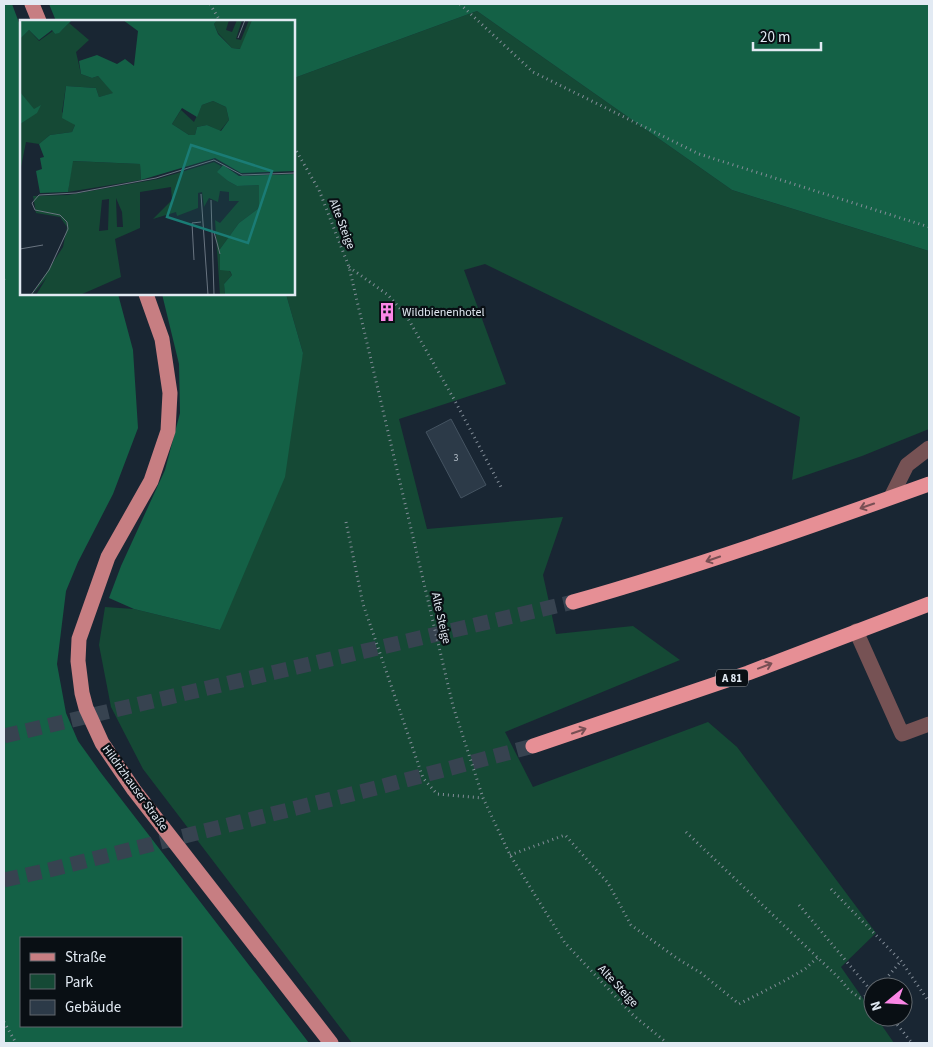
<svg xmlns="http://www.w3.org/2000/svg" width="933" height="1047" font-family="'Source Sans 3',sans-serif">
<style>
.green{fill:#154935}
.forest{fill:#146146;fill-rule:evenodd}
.building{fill:#2c3a48;stroke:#445361}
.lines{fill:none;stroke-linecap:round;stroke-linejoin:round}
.highway-tunnel{stroke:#374350;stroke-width:15;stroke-dasharray:15 8;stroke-linecap:butt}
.path{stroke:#838d98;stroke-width:3;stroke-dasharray:1 4;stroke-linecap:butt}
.minor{stroke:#765254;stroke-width:15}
.major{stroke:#c77e82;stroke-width:15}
.highway{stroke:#e68f95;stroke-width:15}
.oneway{stroke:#784f54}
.labels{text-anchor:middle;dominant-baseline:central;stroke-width:4.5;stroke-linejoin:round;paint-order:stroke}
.number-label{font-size:10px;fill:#b4bec8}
.shield{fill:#090f14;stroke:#a1a8b0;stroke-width:1}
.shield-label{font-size:11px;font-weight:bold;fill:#e2eaf3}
.street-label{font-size:12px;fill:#e2eaf3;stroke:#090f14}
.poi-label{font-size:12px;fill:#e2eaf3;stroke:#090f14;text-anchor:start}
.inset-road{fill:none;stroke:#697480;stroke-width:1}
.view{fill:#1a7c75;fill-opacity:0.15;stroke:#1a7c75;stroke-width:2.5}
.inset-edge{fill:none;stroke:#e2eaf3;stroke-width:2.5}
</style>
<rect width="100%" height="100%" fill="#192633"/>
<!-- green -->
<path class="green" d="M 477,11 L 732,190 L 929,251 L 929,429 L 862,456 L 792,480 L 800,417 L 485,264 L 464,270 L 506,384 L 399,419 L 427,529 L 563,517 L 543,575 L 556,634 L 633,626 L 680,660 L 505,732 L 533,787 L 708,722 L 737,747 L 876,933 L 841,967 L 873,1013 L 873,1017 L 876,1017 L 894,1043 L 352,1043 L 143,769 L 111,707 L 99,645 L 105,607 L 134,609 L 220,630 L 303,353 L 286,294 L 294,294 L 294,78 Z"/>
<!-- forest -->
<path class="forest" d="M 4,4 L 12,4 L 21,28 L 21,294 L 118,294 L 133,350 L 138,428 L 113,494 L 78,562 L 66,591 L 57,664 L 66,713 L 78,741 L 101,773 L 309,1043 L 4,1043 ZM 21,938 L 181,938 L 181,1026 L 21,1026 Z
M 49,4 L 929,4 L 929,251 L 732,190 L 477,11 L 294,78 L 294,21 L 56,21 Z
M 162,294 L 286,294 L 303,353 L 285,477 L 220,630 L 134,609 L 109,598 L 121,566 L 165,470 L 180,413 L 179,364 Z"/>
<!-- building -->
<path class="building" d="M 451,419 L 486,485 L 461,498 L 426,432 Z"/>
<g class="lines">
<!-- highway-tunnel -->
<path class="highway-tunnel" d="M 4,736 L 573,602
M 4,880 L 49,870 L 376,788 L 533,746"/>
<!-- path -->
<path class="path" d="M 210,4 L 220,21
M 460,4 L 533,72 L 699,154 L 929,227
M 294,147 L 319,190 L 349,267 L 453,706 L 483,798 L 510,855 L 565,943 L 633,1015 L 667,1043
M 349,267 L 388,295 L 406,315 L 455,401 L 502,489
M 4,280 L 7,281
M 346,522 L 363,604 L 423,778 L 437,794 L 483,798
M 686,832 L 840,979 L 849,990 L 860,998 L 873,994
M 510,855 L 565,835 L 608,883 L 631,925 L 678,959 L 701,973 L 739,1004 L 786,980 L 805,969 L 817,958
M 831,889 L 901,961 L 929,1002
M 799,905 L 873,993
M 879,987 L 901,961
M 891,1017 L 912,1043
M 4,1022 L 16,1043"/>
<!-- minor -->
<path class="minor" d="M 891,497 L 907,465 L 929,448
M 856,631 L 902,734 L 929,724"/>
<!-- major -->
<path class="major" d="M 32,4 L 39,21
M 146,294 L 162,339 L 170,393 L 168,431 L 151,481 L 108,557 L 79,639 L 78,661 L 82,693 L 86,708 L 92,721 L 102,743 L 134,790 L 331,1043"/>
<!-- highway -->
<path class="highway" d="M 573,602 C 693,568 812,526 929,484
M 533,746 L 748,673 L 929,604"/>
</g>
<!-- one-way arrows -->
<defs><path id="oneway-shaft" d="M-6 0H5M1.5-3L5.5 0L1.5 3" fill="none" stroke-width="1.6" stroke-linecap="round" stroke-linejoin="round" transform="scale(1.25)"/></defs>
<g class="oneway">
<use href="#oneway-shaft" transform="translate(867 506) rotate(161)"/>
<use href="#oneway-shaft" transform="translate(713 559) rotate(161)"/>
<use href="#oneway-shaft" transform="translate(765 666) rotate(-21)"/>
<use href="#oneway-shaft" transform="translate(579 731) rotate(-19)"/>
</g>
<!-- icons -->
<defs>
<g id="building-bare" transform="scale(1.5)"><path d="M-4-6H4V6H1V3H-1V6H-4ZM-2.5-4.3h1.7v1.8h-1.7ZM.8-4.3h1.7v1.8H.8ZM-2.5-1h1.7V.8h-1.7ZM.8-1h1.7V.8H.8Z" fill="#fb87e6" stroke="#090f14" stroke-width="2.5" paint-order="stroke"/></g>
</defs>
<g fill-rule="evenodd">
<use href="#building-bare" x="387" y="312"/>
</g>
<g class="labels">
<!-- number labels -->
<g class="number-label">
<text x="456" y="458">3</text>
</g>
<!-- shield labels -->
<rect class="shield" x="716" y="669.5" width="32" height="17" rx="4"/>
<g class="shield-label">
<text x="732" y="678">A 81</text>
</g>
<!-- street labels -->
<g class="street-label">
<text transform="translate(342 224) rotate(69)">Alte Steige</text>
<text transform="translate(441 618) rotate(77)">Alte Steige</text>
<text transform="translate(135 788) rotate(54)">Hildrizhauser Straße</text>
<text transform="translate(618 986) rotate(47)">Alte Steige</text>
</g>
<!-- poi labels -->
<g class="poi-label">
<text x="402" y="312">Wildbienenhotel</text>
</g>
</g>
<!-- overview -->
<g transform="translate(20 20)">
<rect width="275" height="275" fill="#192633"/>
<path d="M 197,0 L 209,0 L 206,10 L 212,12 L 217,0 L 222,0 L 216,19 L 221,20 L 229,0 L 232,0 L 221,29 L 212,28 L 198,13 L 194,4 ZM 49,3 L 69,20 L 56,32 L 61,54 L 72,58 L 78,56 L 94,73 L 79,77 L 76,68 L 46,66 L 42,92 L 55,105 L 52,112 L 30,115 L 19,124 L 6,122 L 0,152 L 0,104 L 20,86 L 14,90 L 0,73 L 0,19 L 9,10 L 19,21 L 33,11 L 35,14 L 42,10 ZM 193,81 L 206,87 L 209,100 L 200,111 L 187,105 L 177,107 L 175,115 L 169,115 L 152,104 L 161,90 L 174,102 L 182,85 ZM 52,141 L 120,144 L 121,160 L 48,172 ZM 194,142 L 201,146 L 198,152 L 208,161 L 217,166 L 239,165 L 239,188 L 219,203 L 200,229 L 201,238 L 212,255 L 204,264 L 205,275 L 200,275 L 195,200 L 200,203 L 219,181 L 209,181 L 209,172 L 200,171 L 198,182 L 189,178 L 184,187 L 182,172 L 178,173 L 178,188 L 157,196 L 156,192 L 133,199 L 152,180 L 151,167 L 120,172 L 120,208 L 95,219 L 101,257 L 60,275 L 16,275 L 27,257 L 12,275 L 43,227 L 47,207 L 40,197 L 16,193 L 13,176 L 48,175 L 138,159 ZM 96,178 L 102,192 L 103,207 L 97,207 ZM 89,179 L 88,210 L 79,211 L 82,180 Z" fill="#154935" fill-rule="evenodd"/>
<path d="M 0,0 L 52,0 L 39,13 L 35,14 L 32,10 L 19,20 L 9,10 L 0,19 ZM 103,0 L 197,0 L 194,4 L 198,14 L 212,28 L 220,29 L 232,0 L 275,0 L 275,151 L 221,153 L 195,138 L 121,160 L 120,144 L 53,141 L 48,172 L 20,173 L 16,151 L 22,149 L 20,138 L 24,137 L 19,124 L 30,115 L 52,112 L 55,105 L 42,98 L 46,66 L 76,68 L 79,77 L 93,73 L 78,56 L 72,58 L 61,54 L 59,41 L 77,35 L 97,44 L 105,39 L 114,46 L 118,11 ZM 193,81 L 206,87 L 209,100 L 201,111 L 187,105 L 177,107 L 175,115 L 169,115 L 152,104 L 162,88 L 177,97 L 182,85 ZM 0,72 L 14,89 L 21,85 L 17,93 L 0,104 ZM 203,145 L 219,156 L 275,154 L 275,275 L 205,275 L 204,264 L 212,255 L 210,251 L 200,250 L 200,229 L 219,203 L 239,188 L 239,165 L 217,166 L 208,161 L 197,152 Z" fill="#146146" fill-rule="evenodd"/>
<path class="inset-road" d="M 218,18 L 225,0M 181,174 L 188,275M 191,180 L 194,275M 194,212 L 200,234M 0,229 L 23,225M 174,240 L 172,203 L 181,202M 11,275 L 29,250 L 48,209 L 47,202 L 40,195 L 15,190 L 12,183 L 19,175 L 56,173 L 136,158 L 194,140 L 222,155 L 275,153"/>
<path class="view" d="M 171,125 L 252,151 L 228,223 L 147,197 Z"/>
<rect width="275" height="275" class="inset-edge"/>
</g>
<!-- border -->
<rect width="933" height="1047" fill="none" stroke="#e2eaf3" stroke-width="10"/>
<!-- legend -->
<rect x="20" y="937" width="162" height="90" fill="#090f14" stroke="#60676d"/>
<rect x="30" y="953" width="25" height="8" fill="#c77e82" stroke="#60676d"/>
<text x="65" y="962" font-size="15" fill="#e2eaf3">Straße</text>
<rect x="30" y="974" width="25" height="15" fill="#154935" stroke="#60676d"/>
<text x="65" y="987" font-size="15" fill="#e2eaf3">Park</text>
<rect x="30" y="1000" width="25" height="15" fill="#2c3a48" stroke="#60676d"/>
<text x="65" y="1012" font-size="15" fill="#e2eaf3">Gebäude</text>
<!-- north arrow -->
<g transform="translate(888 1002) rotate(252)"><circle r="24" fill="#090f14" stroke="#60676d"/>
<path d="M0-4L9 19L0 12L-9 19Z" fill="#fb87e6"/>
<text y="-8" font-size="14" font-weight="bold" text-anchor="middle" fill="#e2eaf3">N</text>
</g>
<!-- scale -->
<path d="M753 42v8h68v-8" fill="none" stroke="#e2eaf3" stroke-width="2.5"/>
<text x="760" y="42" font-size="15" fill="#e2eaf3" stroke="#090f14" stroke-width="4" paint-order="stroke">20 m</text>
</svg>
